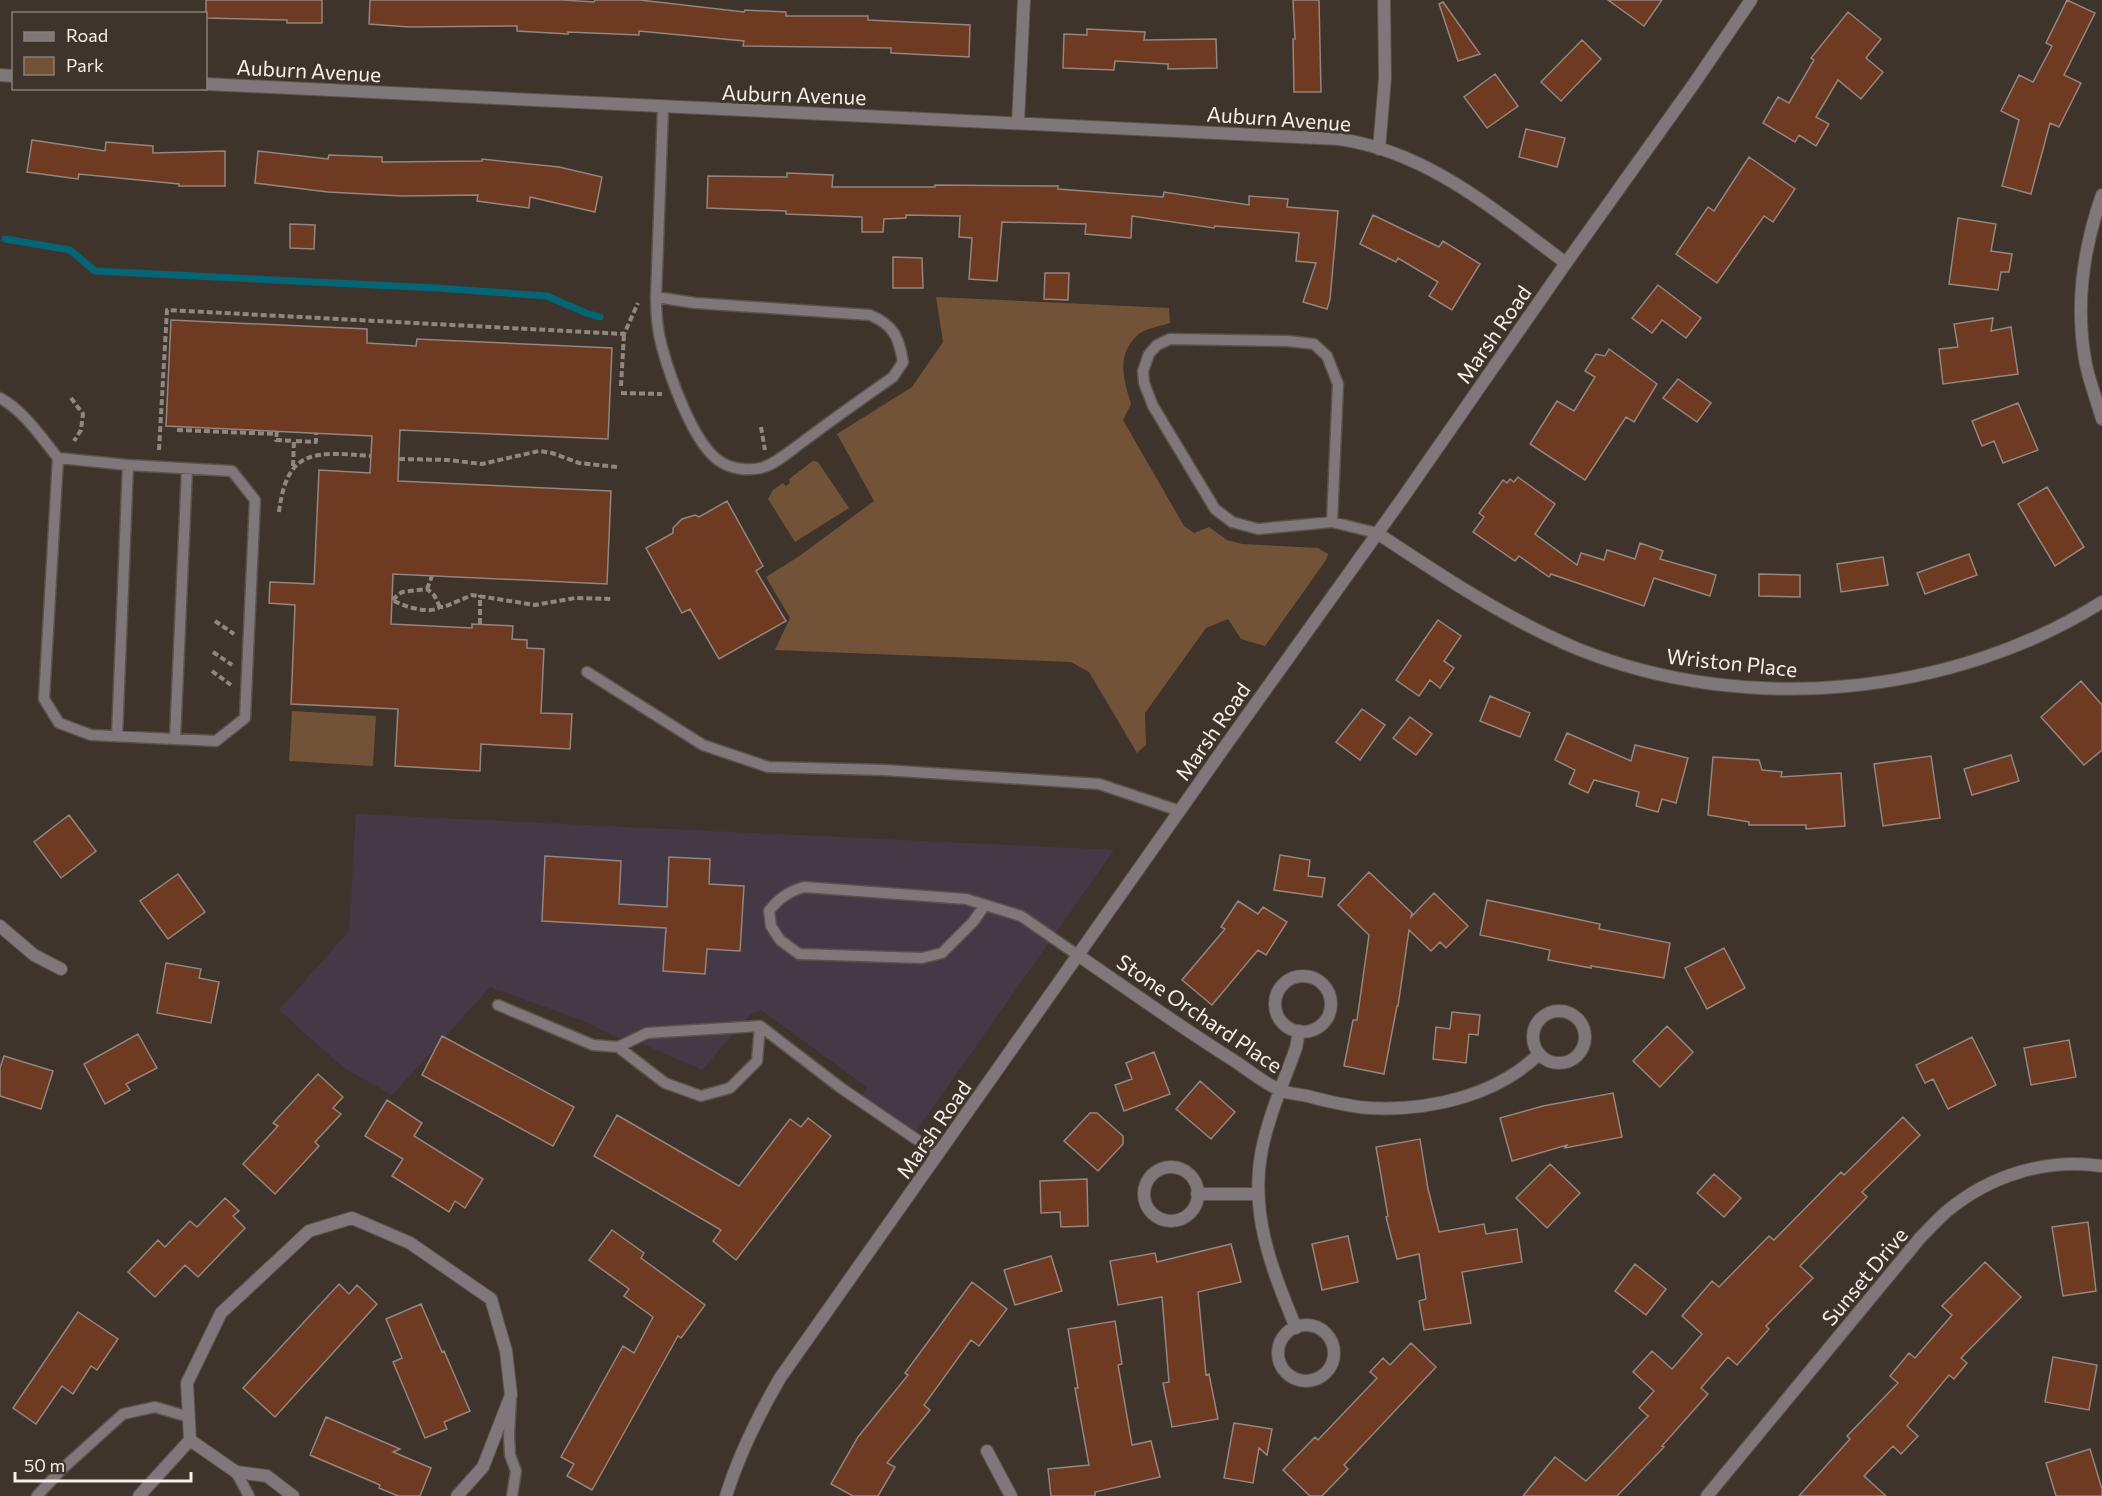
<svg xmlns="http://www.w3.org/2000/svg" width="2102" height="1496" font-family="Commissioner,sans-serif">
<style>
.commercial{fill:#453948}
.green{fill:#735337}
.lines{fill:none;stroke-linecap:round;stroke-linejoin:round}
.stream{stroke:#036575;stroke-width:7}
.building{fill:#6e3a22;stroke:#94857f;stroke-width:1.5}
.service-casing{stroke:#5b524a;stroke-width:13}
.minor-casing{stroke:#5b524a;stroke-width:14}
.tertiary-casing{stroke:#5b524a;stroke-width:14}
.path{stroke:#908780;stroke-width:4;stroke-dasharray:6 3;stroke-linecap:butt}
.service{stroke:#7f7779;stroke-width:10}
.minor{stroke:#7f7779;stroke-width:12}
.tertiary{stroke:#7f7779;stroke-width:12}
.labels{text-anchor:middle;dominant-baseline:central;stroke-width:6;stroke-linejoin:round;paint-order:stroke}
.street-label{font-size:21px;fill:#f6efea;stroke:#3e342b}
</style>
<rect width="100%" height="100%" fill="#3e342b"/>
<!-- commercial -->
<path class="commercial" d="M 356,814 L 1114,850 L 912,1137 L 858,1100 L 867,1087 L 761,1010 L 750,1015 L 702,1070 L 638,1042 L 635,1046 L 584,1021 L 490,987 L 392,1095 L 344,1068 L 279,1010 L 349,931 Z"/>
<!-- green -->
<path class="green" d="M 936,297 L 1169,308 L 1170,323 C 1161,326 1146,328 1139,334 C 1115,354 1124,380 1131,404 L 1123,420 L 1184,526 L 1194,533 L 1209,527 L 1227,540 L 1242,544 L 1318,548 L 1328,554 L 1326,560 L 1265,646 L 1241,639 L 1228,619 L 1206,628 L 1145,713 L 1146,745 L 1137,753 L 1089,672 L 1071,662 L 775,650 L 790,618 L 766,577 L 798,557 L 874,501 L 837,434 L 912,387 L 943,342 Z
M 813,461 L 818,462 L 849,508 L 795,542 L 768,499 L 773,490 L 783,483 L 786,486 L 790,483 L 789,479 Z
M 292,711 L 376,716 L 373,766 L 289,761 Z"/>
<g class="lines">
<!-- stream -->
<path class="stream" d="M 5,239 L 70,250 L 95,271 L 436,288 L 547,296 L 586,313 L 600,317"/>
</g>
<!-- building -->
<path class="building" d="M 206,0 L 322,0 L 322,23 L 287,23 L 287,20 L 206,18 Z
M 370,0 L 563,0 L 594,2 L 595,0 L 640,0 L 744,12 L 745,10 L 786,12 L 786,16 L 868,16 L 868,20 L 970,25 L 969,57 L 891,53 L 891,48 L 743,46 L 744,41 L 639,31 L 639,35 L 568,32 L 568,34 L 517,31 L 517,26 L 409,27 L 369,24 Z
M 1293,0 L 1319,0 L 1321,92 L 1294,92 L 1293,39 L 1295,39 Z
M 1608,0 L 1662,0 L 1644,26 Z
M 2067,0 L 2095,13 L 2064,75 L 2081,83 L 2059,127 L 2050,123 L 2031,194 L 2002,186 L 2019,120 L 2001,111 L 2019,75 L 2033,82 L 2052,46 L 2046,43 Z
M 1443,2 L 1480,54 L 1458,61 L 1439,4 Z
M 1848,12 L 1881,39 L 1866,58 L 1883,72 L 1861,99 L 1838,80 L 1816,117 L 1829,124 L 1816,146 L 1799,135 L 1795,142 L 1763,123 L 1778,97 L 1789,103 L 1814,60 L 1811,58 Z
M 1087,29 L 1145,32 L 1144,40 L 1216,39 L 1217,68 L 1168,69 L 1168,64 L 1115,61 L 1114,70 L 1063,68 L 1064,34 L 1087,35 Z
M 1582,40 L 1601,59 L 1561,101 L 1541,82 Z
M 1495,74 L 1518,106 L 1487,128 L 1464,97 Z
M 1526,129 L 1565,138 L 1557,167 L 1519,157 Z
M 32,140 L 105,151 L 106,142 L 153,146 L 153,153 L 225,151 L 225,186 L 179,186 L 179,184 L 79,174 L 78,179 L 27,172 Z
M 258,151 L 328,159 L 329,155 L 382,157 L 382,162 L 482,161 L 482,159 L 559,167 L 602,177 L 595,212 L 530,197 L 529,208 L 477,201 L 478,195 L 402,196 L 328,192 L 255,183 Z
M 1749,157 L 1795,189 L 1773,222 L 1764,216 L 1717,283 L 1676,254 L 1708,207 L 1714,211 Z
M 787,173 L 833,175 L 832,187 L 935,187 L 935,185 L 1058,186 L 1058,189 L 1163,197 L 1164,192 L 1249,205 L 1249,196 L 1288,199 L 1287,207 L 1338,211 L 1330,299 L 1327,309 L 1303,302 L 1316,263 L 1296,261 L 1299,233 L 1215,226 L 1214,228 L 1132,216 L 1131,238 L 1085,234 L 1086,224 L 1002,222 L 997,281 L 969,279 L 972,238 L 959,237 L 960,216 L 906,215 L 906,218 L 884,219 L 883,232 L 862,232 L 862,217 L 786,214 L 786,211 L 707,208 L 708,176 L 787,177 Z
M 1373,215 L 1439,247 L 1443,241 L 1480,264 L 1452,310 L 1429,296 L 1438,282 L 1398,258 L 1396,262 L 1360,244 Z
M 1958,218 L 1996,224 L 1991,251 L 2012,254 L 2009,272 L 2001,272 L 1998,290 L 1949,284 Z
M 290,224 L 315,225 L 314,249 L 290,248 Z
M 893,257 L 922,258 L 923,288 L 893,288 Z
M 1045,273 L 1069,273 L 1068,300 L 1044,299 Z
M 1658,285 L 1701,318 L 1686,338 L 1662,320 L 1652,333 L 1632,318 Z
M 1993,318 L 1991,331 L 2011,327 L 2018,374 L 1943,384 L 1939,349 L 1958,347 L 1954,324 Z
M 171,320 L 367,329 L 367,343 L 416,346 L 417,339 L 612,348 L 608,439 L 400,430 L 398,481 L 611,491 L 607,584 L 393,574 L 391,624 L 472,628 L 472,624 L 513,626 L 512,639 L 527,640 L 527,648 L 544,649 L 541,713 L 572,714 L 570,749 L 481,744 L 480,771 L 395,766 L 398,709 L 291,704 L 295,605 L 269,603 L 270,582 L 314,584 L 319,470 L 370,473 L 372,436 L 166,426 Z
M 1609,349 L 1657,384 L 1634,422 L 1626,417 L 1585,480 L 1530,444 L 1557,401 L 1574,411 L 1595,377 L 1585,371 L 1596,354 L 1605,356 Z
M 1678,379 L 1711,403 L 1697,422 L 1663,398 Z
M 2018,403 L 2038,450 L 2003,463 L 1994,441 L 1982,446 L 1972,421 Z
M 1518,477 L 1555,504 L 1535,534 L 1577,565 L 1581,553 L 1604,560 L 1607,550 L 1635,559 L 1640,543 L 1663,551 L 1660,559 L 1716,575 L 1710,596 L 1654,578 L 1644,606 L 1551,574 L 1549,577 L 1519,556 L 1515,561 L 1473,532 L 1484,517 L 1479,513 L 1503,480 L 1507,483 L 1510,479 L 1514,482 Z
M 2047,487 L 2084,547 L 2055,566 L 2018,504 Z
M 727,501 L 763,566 L 756,571 L 786,621 L 719,659 L 690,609 L 682,613 L 646,548 L 673,533 L 673,528 L 682,519 L 695,515 L 699,517 Z
M 1969,554 L 1977,575 L 1925,594 L 1917,573 Z
M 1883,557 L 1888,585 L 1841,592 L 1837,564 Z
M 1759,574 L 1800,575 L 1800,597 L 1759,596 Z
M 1438,620 L 1461,636 L 1444,661 L 1454,668 L 1440,688 L 1430,680 L 1419,696 L 1396,680 Z
M 2081,681 L 2102,705 L 2102,750 L 2084,765 L 2041,717 Z
M 1490,696 L 1530,713 L 1520,737 L 1480,721 Z
M 1362,709 L 1385,725 L 1360,760 L 1336,742 Z
M 1410,717 L 1432,734 L 1416,755 L 1393,738 Z
M 1567,733 L 1631,761 L 1635,745 L 1688,758 L 1676,803 L 1662,799 L 1658,812 L 1636,806 L 1639,792 L 1594,780 L 1588,793 L 1569,784 L 1575,770 L 1555,760 Z
M 2011,755 L 2019,781 L 1972,795 L 1964,769 Z
M 1931,756 L 1940,818 L 1883,826 L 1874,764 Z
M 1713,757 L 1759,760 L 1762,770 L 1782,772 L 1781,777 L 1841,773 L 1845,826 L 1806,829 L 1806,825 L 1749,825 L 1749,822 L 1708,815 Z
M 69,815 L 96,851 L 61,878 L 34,842 Z
M 1280,855 L 1310,860 L 1308,876 L 1325,878 L 1322,897 L 1274,890 Z
M 545,856 L 621,861 L 619,904 L 667,907 L 669,857 L 710,859 L 709,884 L 744,886 L 740,951 L 707,949 L 705,974 L 663,971 L 666,928 L 542,921 Z
M 1369,872 L 1412,913 L 1411,917 L 1434,893 L 1468,926 L 1446,948 L 1440,942 L 1431,951 L 1409,930 L 1398,1006 L 1397,1006 L 1384,1074 L 1344,1066 L 1353,1020 L 1357,1020 L 1369,935 L 1338,905 Z
M 178,874 L 205,912 L 168,939 L 140,901 Z
M 1487,900 L 1600,924 L 1599,929 L 1670,943 L 1664,978 L 1591,966 L 1591,968 L 1548,960 L 1550,950 L 1480,935 Z
M 1238,901 L 1258,914 L 1263,907 L 1287,922 L 1266,955 L 1258,950 L 1212,1005 L 1182,980 L 1225,929 L 1221,927 Z
M 1724,948 L 1745,988 L 1707,1009 L 1685,968 Z
M 166,963 L 201,969 L 199,978 L 219,982 L 211,1023 L 157,1013 Z
M 1452,1012 L 1480,1015 L 1478,1035 L 1469,1034 L 1466,1063 L 1433,1059 L 1436,1027 L 1450,1029 Z
M 1667,1026 L 1693,1052 L 1660,1087 L 1633,1061 Z
M 138,1034 L 157,1068 L 126,1084 L 130,1090 L 105,1104 L 84,1064 Z
M 442,1036 L 574,1107 L 553,1146 L 422,1075 Z
M 1972,1037 L 1996,1085 L 1948,1109 L 1933,1079 L 1925,1083 L 1916,1065 Z
M 2069,1040 L 2076,1077 L 2031,1085 L 2024,1048 Z
M 1154,1052 L 1170,1094 L 1124,1111 L 1115,1085 L 1132,1079 L 1126,1063 Z
M 4,1056 L 53,1071 L 41,1109 L 0,1096 L 0,1068 Z
M 318,1074 L 343,1097 L 333,1108 L 341,1114 L 315,1142 L 319,1146 L 275,1194 L 243,1164 L 278,1126 L 273,1123 Z
M 1200,1081 L 1235,1112 L 1211,1139 L 1176,1109 Z
M 1613,1093 L 1622,1137 L 1565,1148 L 1567,1145 L 1512,1161 L 1500,1118 L 1543,1106 Z
M 387,1100 L 422,1123 L 414,1136 L 483,1179 L 465,1208 L 455,1201 L 449,1212 L 392,1176 L 403,1159 L 365,1136 Z
M 1090,1113 L 1097,1113 L 1123,1136 L 1123,1144 L 1098,1171 L 1064,1141 Z
M 617,1115 L 739,1186 L 790,1119 L 801,1127 L 808,1118 L 831,1136 L 736,1260 L 713,1241 L 721,1230 L 594,1156 Z
M 1903,1117 L 1920,1135 L 1862,1192 L 1867,1197 L 1800,1266 L 1813,1278 L 1766,1326 L 1769,1329 L 1737,1365 L 1728,1357 L 1701,1388 L 1708,1394 L 1662,1446 L 1664,1447 L 1617,1496 L 1523,1496 L 1555,1457 L 1586,1481 L 1648,1416 L 1639,1408 L 1654,1391 L 1633,1372 L 1652,1351 L 1672,1369 L 1702,1334 L 1682,1316 L 1712,1281 L 1719,1287 L 1769,1236 L 1774,1240 L 1841,1172 L 1844,1175 Z
M 1420,1139 L 1428,1189 L 1439,1232 L 1484,1224 L 1486,1234 L 1517,1229 L 1522,1262 L 1462,1272 L 1471,1323 L 1424,1330 L 1419,1301 L 1426,1299 L 1419,1254 L 1397,1259 L 1386,1217 L 1388,1216 L 1376,1147 Z
M 1550,1164 L 1580,1193 L 1547,1228 L 1516,1198 Z
M 1714,1174 L 1741,1198 L 1724,1217 L 1697,1193 Z
M 1087,1179 L 1088,1226 L 1061,1227 L 1060,1212 L 1041,1213 L 1040,1181 Z
M 225,1198 L 239,1211 L 233,1216 L 245,1228 L 198,1277 L 185,1265 L 155,1297 L 128,1272 L 158,1240 L 165,1247 L 190,1221 L 197,1227 Z
M 2088,1222 L 2096,1291 L 2063,1296 L 2052,1227 Z
M 612,1230 L 644,1253 L 641,1258 L 705,1305 L 681,1338 L 678,1336 L 592,1490 L 567,1476 L 574,1464 L 561,1457 L 623,1346 L 634,1353 L 653,1317 L 624,1296 L 629,1289 L 589,1260 Z
M 1348,1236 L 1358,1282 L 1322,1290 L 1312,1244 Z
M 1231,1244 L 1241,1282 L 1198,1292 L 1206,1375 L 1209,1374 L 1218,1419 L 1172,1427 L 1163,1383 L 1169,1382 L 1162,1297 L 1118,1305 L 1110,1261 L 1155,1253 L 1157,1262 Z
M 1051,1256 L 1062,1291 L 1015,1305 L 1004,1270 Z
M 1985,1262 L 2021,1297 L 1961,1358 L 1967,1363 L 1954,1379 L 1949,1375 L 1907,1426 L 1918,1436 L 1901,1454 L 1893,1446 L 1864,1476 L 1886,1496 L 1799,1496 L 1850,1439 L 1847,1436 L 1898,1383 L 1890,1376 L 1909,1353 L 1915,1358 L 1952,1315 L 1942,1306 Z
M 1635,1264 L 1666,1289 L 1646,1315 L 1615,1291 Z
M 972,1282 L 1007,1309 L 979,1346 L 971,1340 L 924,1405 L 930,1410 L 887,1463 L 895,1467 L 878,1496 L 853,1496 L 831,1484 L 858,1437 L 908,1375 L 905,1373 Z
M 339,1284 L 349,1294 L 357,1285 L 377,1304 L 275,1417 L 243,1388 Z
M 421,1304 L 442,1352 L 444,1351 L 470,1411 L 444,1422 L 447,1429 L 425,1438 L 393,1362 L 402,1358 L 386,1319 Z
M 78,1312 L 118,1339 L 97,1370 L 91,1366 L 73,1394 L 62,1386 L 36,1424 L 13,1408 Z
M 1115,1321 L 1122,1364 L 1118,1365 L 1132,1445 L 1151,1441 L 1160,1477 L 1095,1492 L 1095,1496 L 1051,1496 L 1048,1469 L 1089,1465 L 1075,1388 L 1078,1388 L 1068,1329 Z
M 1411,1343 L 1436,1367 L 1344,1465 L 1348,1469 L 1322,1496 L 1310,1496 L 1283,1470 L 1315,1437 L 1318,1440 L 1377,1378 L 1370,1372 L 1383,1358 L 1390,1365 Z
M 2053,1357 L 2097,1365 L 2089,1410 L 2045,1402 Z
M 326,1417 L 400,1449 L 393,1452 L 431,1468 L 420,1496 L 398,1496 L 379,1488 L 380,1485 L 310,1455 Z
M 1234,1423 L 1272,1429 L 1267,1455 L 1259,1448 L 1253,1483 L 1224,1478 Z
M 2090,1449 L 2102,1489 L 2102,1496 L 2056,1496 L 2046,1463 Z"/>
<g class="lines">
<!-- service casing -->
<g class="service-casing">
<path id="service" d="M 656,297 L 695,303 L 870,315 C 894,325 899,338 903,362 L 893,377 C 863,398 833,419 804,441 C 791,450 776,464 761,468 C 747,471 730,469 718,460 C 693,442 670,377 662,347 C 657,330 656,313 656,297 L 663,108
M 0,398 C 24,411 41,437 58,458 L 44,699 L 59,723 L 91,735 L 216,741 L 245,718 L 255,500 L 232,471 L 128,465 L 58,458
M 1332,522 L 1338,384 L 1327,356 L 1314,344 L 1288,341 L 1170,339 L 1157,345 L 1149,354 L 1143,371 L 1144,383 L 1153,406 L 1215,509 L 1232,522 L 1258,529 L 1332,522 L 1377,533
M 587,672 L 703,745 L 768,767 L 884,770 L 1099,784 L 1180,811
M 117,736 L 128,465
M 175,739 L 187,469
M 985,905 L 973,922 L 942,953 L 922,958 L 799,954 L 780,940 L 771,926 L 769,911 C 779,898 788,892 804,887 L 966,899 L 1021,916 L 1079,956
M 498,1005 L 593,1045 L 618,1047 L 647,1033 L 760,1026 L 841,1088 L 938,1154
M 618,1047 L 665,1083 L 701,1096 L 730,1088 L 757,1061 L 760,1026
M 511,1398 L 509,1435 L 510,1455 L 516,1471 L 512,1496
M 236,1472 L 249,1496
M 37,1496 L 61,1470 L 123,1414 L 155,1407 L 189,1417"/>
</g>
<!-- minor casing -->
<g class="minor-casing">
<path id="minor" d="M 0,75 L 14,76
M 206,84 L 1339,139 C 1429,152 1495,211 1566,263
M 1018,123 L 1024,0
M 1379,149 L 1385,78 L 1384,0
M 2102,195 C 2083,249 2075,308 2086,365 C 2090,383 2097,401 2102,419
M 1377,533 C 1442,576 1506,619 1578,649 C 1744,716 1951,697 2102,602
M 0,926 L 34,955 L 61,969
M 1079,956 C 1129,990 1179,1026 1230,1058 C 1246,1068 1263,1083 1280,1090 C 1288,1094 1299,1094 1307,1096 C 1327,1101 1349,1107 1370,1108 C 1429,1111 1496,1096 1539,1054
M1275 1004a28 28 0 1 1 56 0a28 28 0 1 1-56 0Z
M1533 1037a26 26 0 1 1 52 0a26 26 0 1 1-52 0Z
M1144 1194a27 27 0 1 1 54 0a27 27 0 1 1-54 0Z
M 1197,1194 L 1258,1194
M1278 1353a28 28 0 1 1 56 0a28 28 0 1 1-56 0Z
M 1296,1328 C 1272,1269 1249,1214 1262,1149 C 1269,1115 1284,1081 1296,1048 L 1299,1031
M 987,1451 L 1011,1496
M 139,1496 L 190,1440
M 293,1496 L 267,1476 L 236,1472 L 190,1440 L 187,1383 L 221,1313 L 309,1231 L 352,1218 L 410,1243 L 491,1299 L 506,1351 L 511,1395 L 483,1467 L 457,1496
M 1707,1496 L 1920,1238 C 1929,1229 1937,1220 1946,1212 C 1990,1175 2046,1158 2102,1166"/>
</g>
<!-- tertiary casing -->
<g class="tertiary-casing">
<path id="tertiary" d="M 726,1496 C 739,1454 758,1416 780,1378 L 1226,745 L 1402,499 L 1566,263 L 1693,85 L 1751,0"/>
</g>
<!-- path -->
<path class="path" d="M 621,386 L 624,334
M 621,393 L 662,394
M 71,398 L 83,414 L 81,430 L 74,441
M 761,427 L 765,450
M 177,430 L 277,434
M 277,431 L 276,440 L 294,441
M 159,450 L 167,310 L 624,334 L 638,303
M 399,459 L 448,460 L 482,464 L 539,451 L 552,453 L 579,463 L 617,467
M 293,466 L 294,441 L 316,442 L 316,433
M 279,512 C 287,447 316,452 371,456
M 427,589 L 432,576
M 440,607 L 434,595 L 427,589 L 402,592 L 392,600 C 403,606 429,615 440,607 L 444,607 L 472,595 L 535,605 L 575,598 L 611,599
M 215,621 L 234,634
M 480,624 L 480,595
M 213,652 L 232,665
M 212,671 L 231,685"/>
<!-- service -->
<use href="#service" class="service"/>
<!-- minor -->
<use href="#minor" class="minor"/>
<!-- tertiary -->
<use href="#tertiary" class="tertiary"/>
</g>
<g class="labels">
<!-- street labels -->
<g class="street-label">
<text transform="translate(309 70) rotate(3)">Auburn Avenue</text>
<text transform="translate(794 94) rotate(2)">Auburn Avenue</text>
<text transform="translate(1279 118) rotate(4)">Auburn Avenue</text>
<text transform="translate(1493 334) rotate(-55)">Marsh Road</text>
<text transform="translate(1732 662) rotate(6)">Wriston Place</text>
<text transform="translate(1212 731) rotate(-55)">Marsh Road</text>
<text transform="translate(1200 1013) rotate(34)">Stone Orchard Place</text>
<text transform="translate(933 1129) rotate(-55)">Marsh Road</text>
<text transform="translate(1864 1276) rotate(-50)">Sunset Drive</text>
</g>
</g>
<!-- legend -->
<rect x="12" y="12" width="195" height="78" fill="#3e342b" stroke="#887f77" stroke-width="1.5"/>
<rect x="24" y="32" width="30" height="9" fill="#7f7779" stroke="#887f77" stroke-width="1.5"/>
<text x="66" y="42" font-size="18" fill="#f6efea">Road</text>
<rect x="24" y="57" width="30" height="18" fill="#735337" stroke="#887f77" stroke-width="1.5"/>
<text x="66" y="72" font-size="18" fill="#f6efea">Park</text>
<!-- scale -->
<path d="M15 1472v9h176v-9" fill="none" stroke="#f6efea" stroke-width="3"/>
<text x="24" y="1472" font-size="18" fill="#f6efea" stroke="#3e342b" stroke-width="4.5" paint-order="stroke">50 m</text>
</svg>
